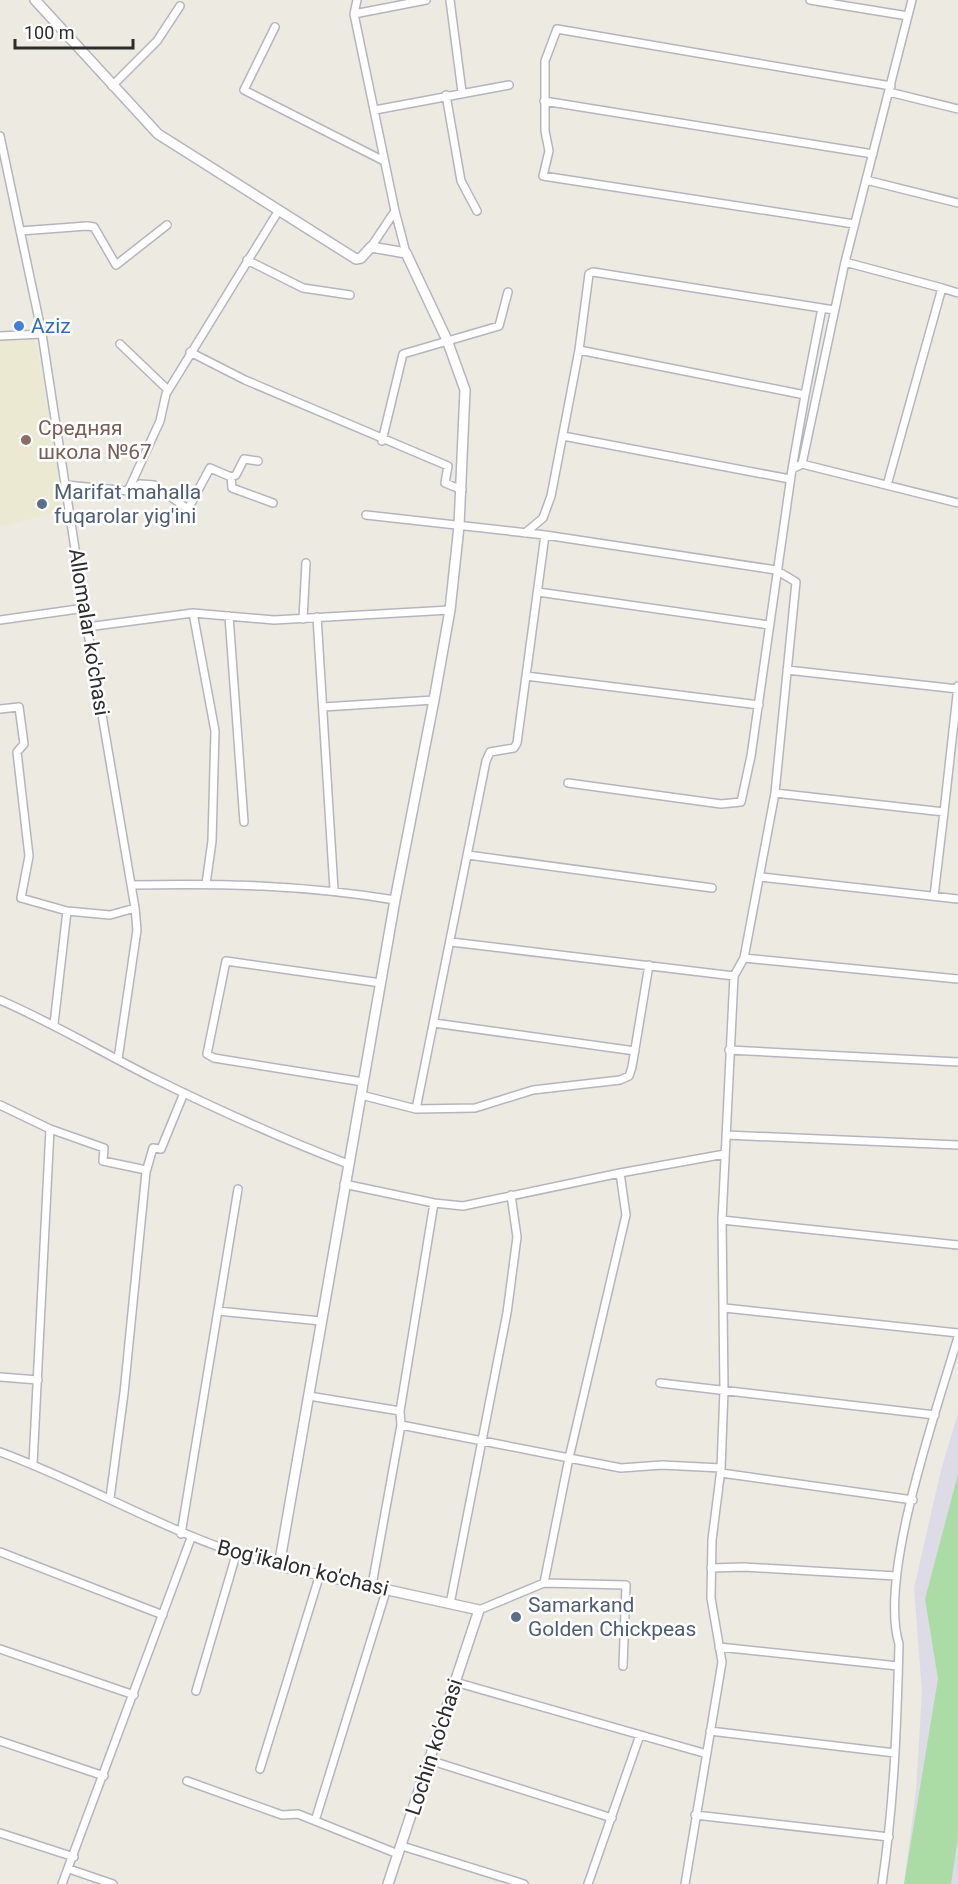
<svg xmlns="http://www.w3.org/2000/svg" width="958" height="1884" font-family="Roboto,sans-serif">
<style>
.education{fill:#ece9d3}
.airport{fill:#dddce6}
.green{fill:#abdca5}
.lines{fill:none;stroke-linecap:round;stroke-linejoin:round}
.street-casing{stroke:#b5b5bf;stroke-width:10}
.secondary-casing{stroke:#b5b5bf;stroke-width:12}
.street{stroke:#fff;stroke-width:7}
.secondary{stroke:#fff;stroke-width:9}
.shop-dot{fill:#3f7fe0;stroke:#fff;stroke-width:2}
.education-dot{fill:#8d6e63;stroke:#fff;stroke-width:2}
.service-dot{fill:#5c6f8a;stroke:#fff;stroke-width:2}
.labels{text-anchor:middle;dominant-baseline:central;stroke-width:5;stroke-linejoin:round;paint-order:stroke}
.shop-label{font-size:21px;fill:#366cbe;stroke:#fff;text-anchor:start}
.education-label{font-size:21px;fill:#785e54;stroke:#fff;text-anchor:start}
.service-label{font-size:21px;fill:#4e5e75;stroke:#fff;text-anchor:start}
.street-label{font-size:21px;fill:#2d2d2d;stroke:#fff}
</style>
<rect width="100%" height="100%" fill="#edeae1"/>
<!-- education -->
<path class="education" d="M 35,338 L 56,457 L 61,511 L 0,527 L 0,339 Z"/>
<!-- airport -->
<path class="airport" d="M 958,1413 L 958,1884 L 904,1884 L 916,1790 L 922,1693 L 914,1588 L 941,1470 Z"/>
<!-- green -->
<path class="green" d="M 958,1474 L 958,1837 L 951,1884 L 904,1884 L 938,1679 L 925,1599 Z"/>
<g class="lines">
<!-- street casing -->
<g class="street-casing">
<path id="street" d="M 357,0 L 354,14 L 395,211 L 371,247
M 450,0 L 462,92
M 810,0 L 908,16
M 354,14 L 426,0
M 275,27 L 244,90 L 384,161
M 112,86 L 157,41 L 180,6
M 889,92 L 958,109
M 446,95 L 461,181 L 477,211
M 544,101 L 873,154
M 375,110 L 509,85
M 0,136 L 42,334 L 87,627 L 135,908 L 137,930 L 118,1059
M 866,180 L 958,203
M 395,211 L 406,253
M 854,224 L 543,176 L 549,151 L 545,131 L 545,61 L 557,29 L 891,86
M 20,231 L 87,226 L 94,227 L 116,265 L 167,225
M 247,260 L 303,288 L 350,295
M 845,262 L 942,288
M 0,336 L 42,334
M 120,344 L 168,390
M 579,350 L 805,395 L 792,469
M 190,352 L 245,380 L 448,466 L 445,483 L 462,490
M 805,395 L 822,308
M 563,436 L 790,479
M 382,441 L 403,354 L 499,326 L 508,292
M 802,464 L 958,503
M 231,477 L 236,475 L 244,459 L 258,461
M 66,485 L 128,491 L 160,421 L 166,394 L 279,210
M 887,485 L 942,288 L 958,293
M 128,491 L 140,484 L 154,485 L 188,509 L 210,468 L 231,477 L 232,488 L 273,503
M 366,515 L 545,535 L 776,570 L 796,582 L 775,793 L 744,958 L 734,976 L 722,1220 L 724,1390 L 721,1469 L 712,1540 L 711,1598 L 722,1662 L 685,1884
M 525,533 L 543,518 L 551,496 L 579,350 L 589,274 L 593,272 L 834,310
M 538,592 L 769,625
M 193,613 L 215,731 L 212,841 L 206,884
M 229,616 L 244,822
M 317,617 L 334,890
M 303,619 L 306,563
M 0,620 L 85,608
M 87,627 L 193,613 L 274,620 L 450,610
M 787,670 L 958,689
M 526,676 L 759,705
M 323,707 L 434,700
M 0,709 L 19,707 L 24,744 L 17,752 L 29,856 L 21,898 L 67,911 L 110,915 L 135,908
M 568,783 L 721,804 L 741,802 L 751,756 L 792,469 L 802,464 L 845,262 L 912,0
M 775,793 L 944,812 L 958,686
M 468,855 L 712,888
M 761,877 L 958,899
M 131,885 C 221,883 305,885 395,900
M 934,896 L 944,812
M 451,942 L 734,976
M 744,958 L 958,979
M 0,1000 C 53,1023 103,1053 155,1079 C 218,1110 283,1139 348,1164
M 434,1023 L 635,1051
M 54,1024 L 67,911
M 729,1050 L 958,1062
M 363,1082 L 214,1058 L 207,1054 L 226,961 L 381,983
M 361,1095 L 416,1109 L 475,1108 L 533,1090 L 620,1080 L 629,1076 L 632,1067 L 649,965
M 0,1105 L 50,1129 L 33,1464
M 416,1109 L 486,761 L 490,752 L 514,748 L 517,743 L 545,535
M 50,1129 L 104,1148 L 103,1161 L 146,1170
M 726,1135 L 958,1145
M 344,1184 L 434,1203 L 463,1206 L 620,1173
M 722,1220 L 958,1245
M 725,1308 L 958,1333
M 218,1311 L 321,1321
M 0,1377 L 38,1380
M 660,1383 L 935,1415
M 309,1396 L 400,1411 L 401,1425 L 569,1458 L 626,1215 L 620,1173 L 725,1154
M 400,1411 L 434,1203
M 0,1452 C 95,1487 181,1541 279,1566
M 110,1498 L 124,1393 L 146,1172 L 153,1148 L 161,1149 L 184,1093
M 181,1534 L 238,1189
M 0,1552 L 163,1615
M 711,1568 L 744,1567 L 896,1576
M 544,1583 L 626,1585 L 623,1666
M 372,1585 L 401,1425
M 450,1604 L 507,1313 L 517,1237 L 511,1195
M 479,1610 L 544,1583 L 569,1458 L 621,1468 L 662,1465 L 721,1468 L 721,1473 L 913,1500
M 719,1647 L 898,1666
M 0,1649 L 134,1695
M 455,1682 L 707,1754
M 196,1691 L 236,1555
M 710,1731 L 895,1753
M 0,1741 L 104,1776
M 429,1760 L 612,1818
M 260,1769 L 320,1574
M 187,1781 L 282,1815 L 298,1814 L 398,1854
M 695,1815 L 889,1837
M 315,1821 L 387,1588
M 0,1833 L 74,1857
M 402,1846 L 524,1884
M 69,1869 L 113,1884
M 62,1884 L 191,1538
M 588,1884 L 640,1735
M 882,1884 C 894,1805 897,1724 899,1644 C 878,1576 937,1409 958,1337"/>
</g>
<!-- secondary casing -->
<g class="secondary-casing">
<path id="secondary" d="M 35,0 L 158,134 L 356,259 L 361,258 L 371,247 L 406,253 L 447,340 L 465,390 L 459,526 L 450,610 L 434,700 L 395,900 L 279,1566 L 479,1610 L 388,1884"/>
</g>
<!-- street -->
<use href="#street" class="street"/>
<!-- secondary -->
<use href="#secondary" class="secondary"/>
</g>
<!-- markers -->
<circle class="shop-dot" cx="19" cy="326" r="6"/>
<circle class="education-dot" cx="26" cy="440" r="6"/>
<g class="service-dot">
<circle cx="42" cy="504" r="6"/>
<circle cx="516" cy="1617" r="6"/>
</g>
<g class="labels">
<!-- shop labels -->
<g class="shop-label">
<text x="31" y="326">Aziz</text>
</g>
<!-- education labels -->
<g class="education-label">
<text x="38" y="428">Средняя<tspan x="38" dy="24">школа №67</tspan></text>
</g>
<!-- service labels -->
<g class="service-label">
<text x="54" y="492">Marifat mahalla<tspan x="54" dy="24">fuqarolar yig'ini</tspan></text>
<text x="528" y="1605">Samarkand<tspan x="528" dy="24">Golden Chickpeas</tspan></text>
</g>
<!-- street labels -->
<g class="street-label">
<text transform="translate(89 632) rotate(81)">Allomalar ko'chasi</text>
<text transform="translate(303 1568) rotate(14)">Bog'ikalon ko'chasi</text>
<text transform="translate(434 1747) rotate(-72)">Lochin ko'chasi</text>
</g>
</g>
<!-- scale -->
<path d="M15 39v9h118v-9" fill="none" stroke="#2d2d2d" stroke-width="3"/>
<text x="24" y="39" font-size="18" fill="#2d2d2d" stroke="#ffffff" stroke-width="4.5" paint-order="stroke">100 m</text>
</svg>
